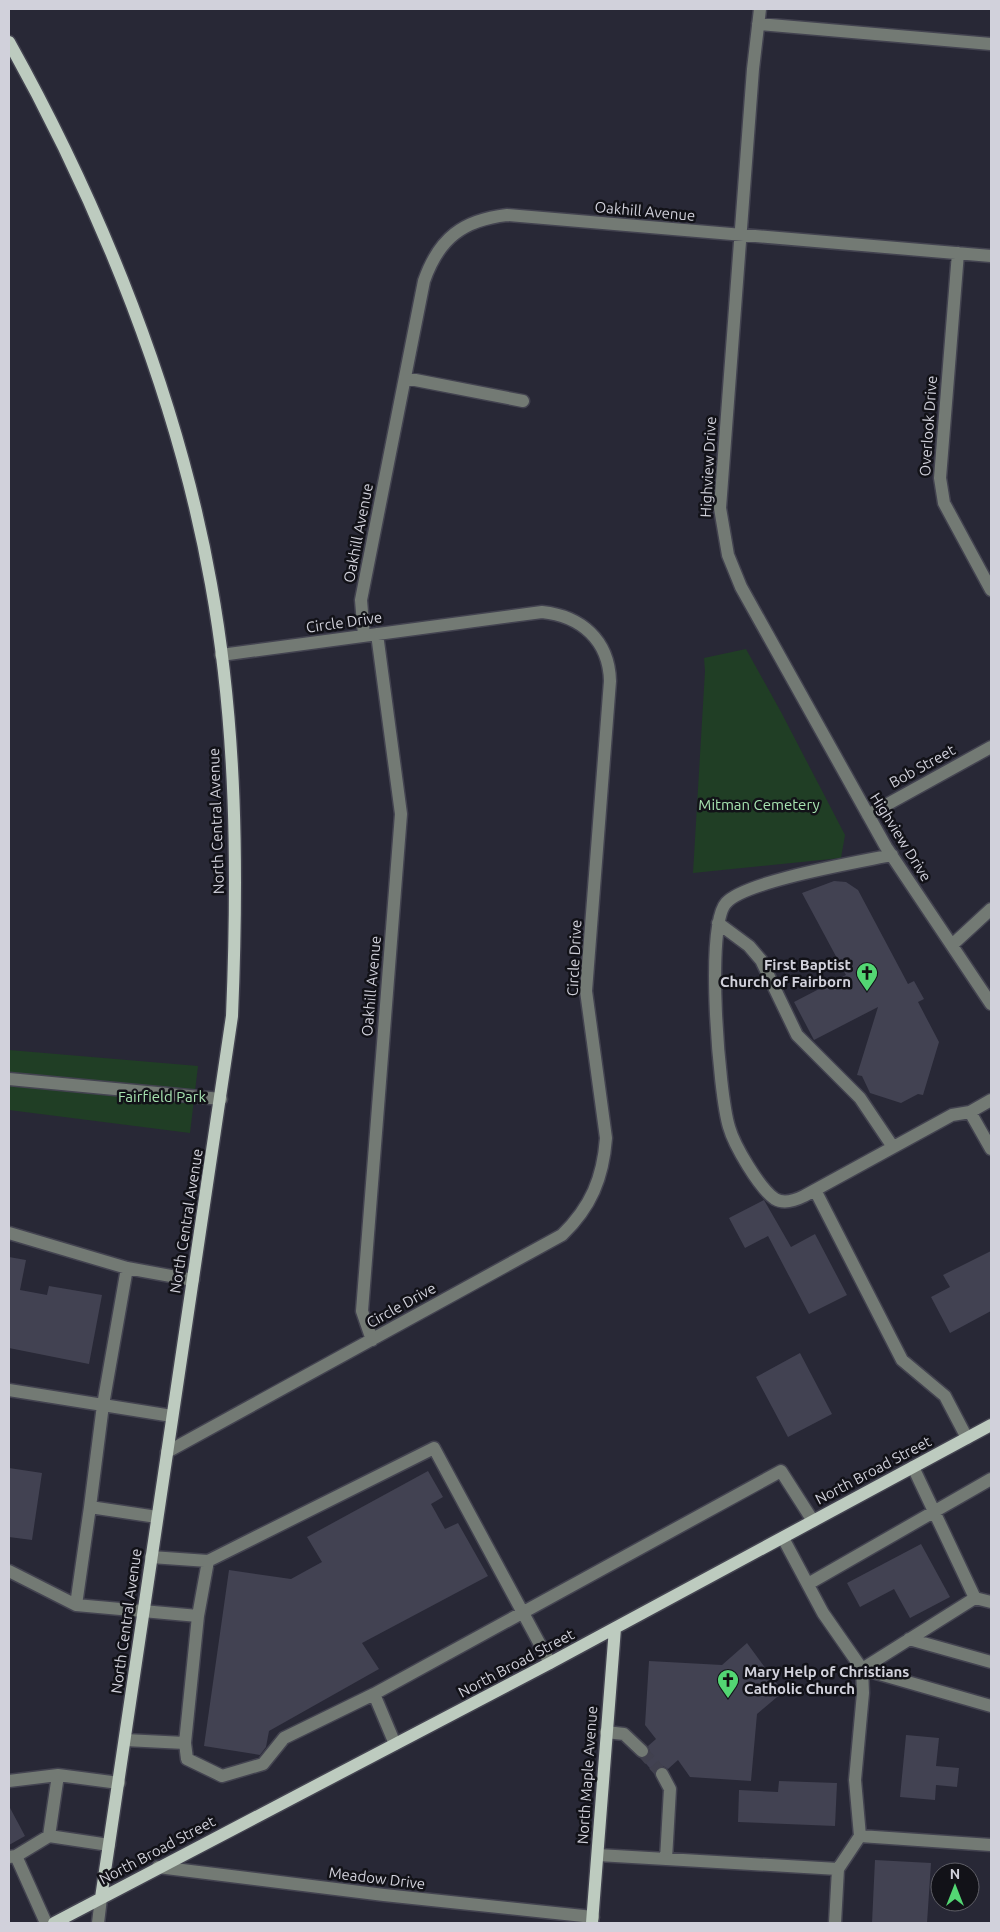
<svg xmlns="http://www.w3.org/2000/svg" width="1000" height="1932" font-family="Ubuntu,sans-serif">
<style>
.green{fill:#203e25}
.building{fill:#424252}
.lines{fill:none;stroke-linecap:round;stroke-linejoin:round}
.minor-tunnel{stroke:#41414f;stroke-width:12;stroke-dasharray:12 6;stroke-linecap:butt}
.minor-casing{stroke:#434350;stroke-width:15}
.major-casing{stroke:#434350;stroke-width:15}
.minor{stroke:#737a74;stroke-width:12}
.major{stroke:#bdcbbf;stroke-width:12}
.labels{text-anchor:middle;dominant-baseline:central;stroke-width:5;stroke-linejoin:round;paint-order:stroke}
.street-label{font-size:15px;fill:#d1d1db;stroke:#121218}
.park-label{font-size:15px;fill:#a7e3b0;stroke:#121218}
.poi-label{font-size:15px;font-weight:bold;fill:#d1d1db;stroke:#121218;text-anchor:end}
</style>
<rect width="100%" height="100%" fill="#282836"/>
<!-- green -->
<path class="green" d="M 746,649 L 781,712 L 845,835 L 841,858 L 693,873 L 705,671 L 704,658 Z
M 9,1050 L 198,1066 L 190,1133 L 9,1110 Z"/>
<!-- building -->
<path class="building" d="M 834,881 L 846,882 L 858,890 L 908,984 L 914,981 L 924,999 L 918,1002 L 939,1042 L 923,1095 L 918,1094 L 901,1103 L 870,1093 L 862,1076 L 857,1075 L 878,1007 L 814,1040 L 794,1002 L 846,975 L 802,893 Z
M 764,1200 L 791,1247 L 815,1234 L 847,1295 L 809,1314 L 768,1236 L 745,1248 L 729,1218 Z
M 991,1251 L 991,1311 L 950,1333 L 931,1297 L 950,1287 L 943,1275 Z
M 9,1257 L 26,1260 L 20,1290 L 47,1295 L 49,1286 L 102,1295 L 89,1364 L 9,1348 Z
M 800,1353 L 832,1414 L 788,1437 L 756,1377 Z
M 9,1468 L 42,1473 L 32,1540 L 9,1537 Z
M 428,1471 L 443,1497 L 431,1504 L 445,1529 L 458,1523 L 488,1576 L 362,1643 L 379,1669 L 269,1731 L 266,1747 L 260,1755 L 204,1746 L 229,1570 L 291,1579 L 322,1562 L 307,1537 Z
M 921,1544 L 950,1597 L 910,1618 L 894,1589 L 860,1607 L 847,1583 Z
M 747,1643 L 783,1692 L 757,1714 L 751,1781 L 690,1777 L 678,1760 L 668,1769 L 663,1766 L 658,1767 L 654,1773 L 642,1759 L 648,1756 L 650,1752 L 648,1746 L 656,1739 L 645,1725 L 649,1661 L 722,1665 Z
M 906,1735 L 939,1738 L 936,1766 L 959,1768 L 957,1787 L 936,1785 L 935,1800 L 900,1797 Z
M 779,1781 L 837,1783 L 835,1826 L 738,1822 L 739,1790 L 778,1792 Z
M 9,1806 L 25,1836 L 9,1845 Z
M 875,1860 L 931,1863 L 927,1923 L 872,1923 Z"/>
<g class="lines">
<!-- minor-tunnel -->
<path class="minor-tunnel" d="M 642,1751 L 662,1774"/>
<!-- minor casing -->
<g class="minor-casing">
<path id="minor" d="M 760,9 L 753,69 L 720,508 L 728,555 L 741,587 L 886,847 L 991,1004
M 758,24 L 991,44
M 958,253 L 940,478 L 944,503 L 991,590
M 405,378 L 523,401
M 364,636 L 361,600 L 424,281 C 439,238 463,220 507,215 L 991,256
M 868,815 L 991,747
M 892,855 C 859,862 745,881 726,903 C 705,926 719,1094 729,1127 C 734,1145 759,1188 775,1199 C 784,1204 796,1200 804,1196 L 952,1115 L 970,1112
M 718,923 L 749,946 L 761,960 L 797,1035 L 860,1098 L 893,1147
M 952,945 L 991,909
M 9,1079 L 221,1099
M 991,1100 L 970,1112 L 991,1149
M 815,1190 L 902,1360 L 945,1396 L 967,1438
M 9,1233 L 127,1268
M 372,1340 L 362,1311 L 401,814 L 377,634
M 9,1390 L 103,1405 L 90,1507
M 172,1416 L 103,1405 L 127,1268 L 193,1280
M 167,1452 L 562,1235 C 591,1207 603,1178 606,1138 L 586,991 L 610,681 C 609,640 581,616 542,612 L 221,655
M 913,1467 L 975,1598 L 991,1602
M 783,1538 L 823,1613 L 862,1669 L 991,1706
M 151,1557 L 208,1561 L 434,1448 L 550,1663
M 208,1561 L 198,1616 L 185,1743 L 187,1759 L 222,1776 L 263,1764 L 284,1738 L 374,1694 L 781,1471 L 813,1521
M 9,1571 L 76,1605 L 198,1616
M 808,1584 L 991,1479
M 76,1605 L 90,1507 L 157,1517
M 909,1639 L 991,1662
M 374,1694 L 395,1744
M 606,1732 L 624,1734 L 642,1751
M 125,1740 L 185,1743
M 662,1774 L 670,1789 L 666,1859
M 9,1781 L 58,1775
M 860,1836 L 855,1780 L 863,1693 L 862,1669 L 975,1598
M 109,1845 L 49,1836 L 58,1775 L 119,1783
M 598,1855 L 838,1869 L 835,1923
M 16,1856 L 49,1836
M 9,1857 L 16,1856 L 46,1923
M 158,1867 L 384,1895 L 593,1917
M 838,1869 L 860,1836 L 991,1845
M 98,1923 L 101,1898"/>
</g>
<!-- major casing -->
<g class="major-casing">
<path id="major" d="M 9,42 C 101,207 178,398 211,584 C 237,727 238,872 232,1016 L 101,1898
M 54,1923 L 550,1663 L 991,1425
M 592,1923 L 615,1628"/>
</g>
<!-- minor -->
<use href="#minor" class="minor"/>
<!-- major -->
<use href="#major" class="major"/>
</g>
<!-- icons -->
<defs>
<g id="church-pin" transform="scale(1.125)"><path d="M0 17L-7.5 6A9.5 9.5 0 1 1 7.5 6Z" fill="#53d673" stroke="#121218"/><path d="M-1.2-6h2.4v3.5h3.3v2.4h-3.3V6h-2.4V-.1h-3.3v-2.4h3.3Z" fill="#111"/></g>
</defs>
<g fill-rule="evenodd">
<use href="#church-pin" x="867" y="973"/>
<use href="#church-pin" x="728" y="1680"/>
</g>
<g class="labels">
<!-- street labels -->
<g class="street-label">
<text transform="translate(645 211) rotate(5)">Oakhill Avenue</text>
<text transform="translate(928 426) rotate(-86)">Overlook Drive</text>
<text transform="translate(708 467) rotate(-87)">Highview Drive</text>
<text transform="translate(358 533) rotate(-79)">Oakhill Avenue</text>
<text transform="translate(344 622) rotate(-8)">Circle Drive</text>
<text transform="translate(922 766) rotate(-29)">Bob Street</text>
<text transform="translate(216 821) rotate(-92)">North Central Avenue</text>
<text transform="translate(901 837) rotate(58)">Highview Drive</text>
<text transform="translate(574 958) rotate(-87)">Circle Drive</text>
<text transform="translate(371 986) rotate(-85)">Oakhill Avenue</text>
<text transform="translate(186 1221) rotate(-81)">North Central Avenue</text>
<text transform="translate(401 1305) rotate(-29)">Circle Drive</text>
<text transform="translate(873 1470) rotate(-28)">North Broad Street</text>
<text transform="translate(126 1621) rotate(-82)">North Central Avenue</text>
<text transform="translate(516 1663) rotate(-28)">North Broad Street</text>
<text transform="translate(587 1775) rotate(-86)">North Maple Avenue</text>
<text transform="translate(157 1850) rotate(-28)">North Broad Street</text>
<text transform="translate(377 1878) rotate(7)">Meadow Drive</text>
</g>
<!-- park labels -->
<g class="park-label">
<text x="759" y="804">Mitman Cemetery</text>
<text x="162" y="1096">Fairfield Park</text>
</g>
<!-- poi labels -->
<g class="poi-label">
<text x="851" y="964">First Baptist<tspan x="851" dy="17">Church of Fairborn</tspan></text>
<text x="744" y="1671" text-anchor="start">Mary Help of Christians<tspan x="744" dy="17">Catholic Church</tspan></text>
</g>
</g>
<!-- border -->
<rect width="1000" height="1932" fill="none" stroke="#d1d1db" stroke-width="20"/>
<!-- north arrow -->
<g transform="translate(955 1887)"><circle r="24" fill="#121218" stroke="#5e5e66"/>
<path d="M0-4L9 19L0 12L-9 19Z" fill="#53d673"/>
<text y="-8" font-size="14" font-weight="bold" text-anchor="middle" fill="#d1d1db">N</text>
</g>
</svg>
